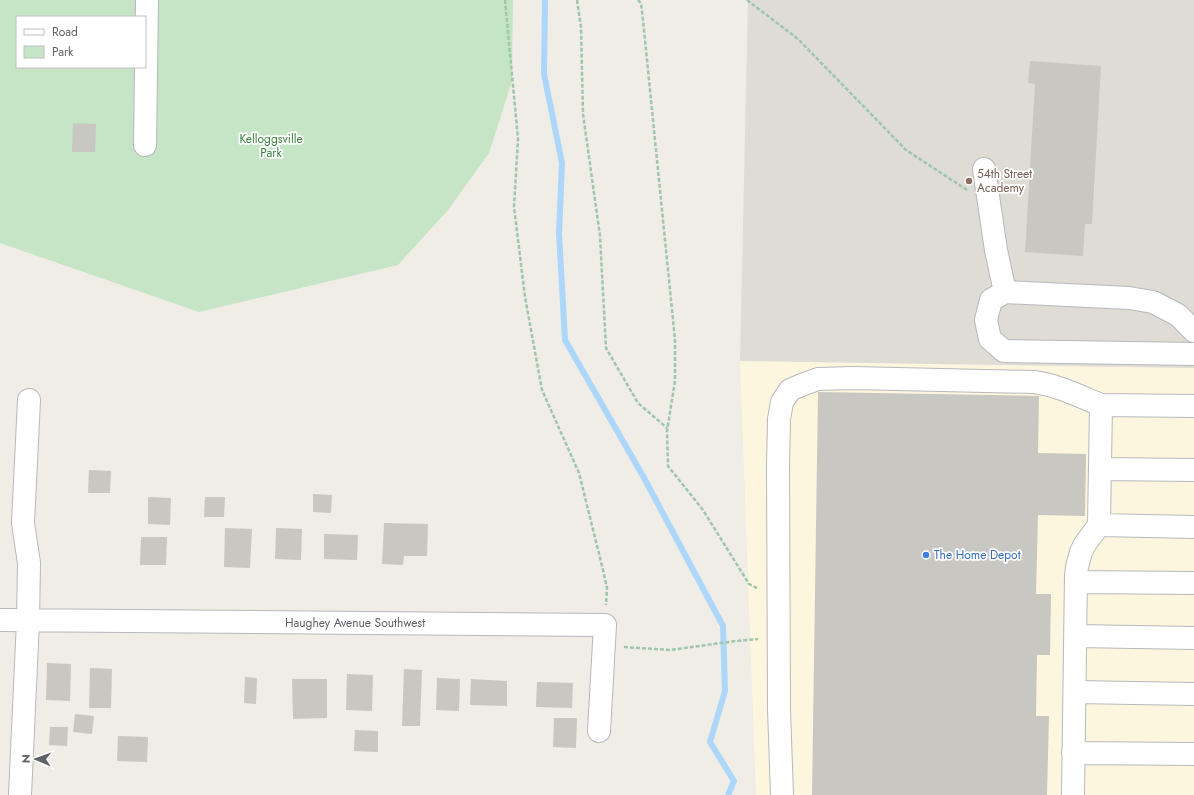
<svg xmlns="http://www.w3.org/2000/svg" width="1194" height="795" font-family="Jost,sans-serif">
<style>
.commercial{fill:#fcf6df}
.education{fill:#dfdcd5}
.green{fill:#c5e5c6;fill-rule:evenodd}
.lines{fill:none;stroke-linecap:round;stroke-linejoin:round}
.stream{stroke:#acd6fa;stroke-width:6}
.building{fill:#c8c7c1}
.minor-casing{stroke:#b7b8bc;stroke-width:24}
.path{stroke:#9ec6ab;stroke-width:2.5;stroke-dasharray:4 2;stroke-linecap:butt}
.minor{stroke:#fff;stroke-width:22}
.education-dot{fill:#8d6e63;stroke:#fff;stroke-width:1.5}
.shop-dot{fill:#3f7fe0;stroke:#fff;stroke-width:1.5}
.labels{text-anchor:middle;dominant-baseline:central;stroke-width:3.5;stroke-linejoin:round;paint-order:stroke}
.park-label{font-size:12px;fill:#3a813f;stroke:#fff}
.education-label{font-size:12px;fill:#785e54;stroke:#fff;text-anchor:start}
.shop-label{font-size:12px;fill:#366cbe;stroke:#fff;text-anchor:start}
.street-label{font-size:12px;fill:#5e6166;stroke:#fff}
</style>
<rect width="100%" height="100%" fill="#efede6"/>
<!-- commercial -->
<path class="commercial" d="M 740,361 L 1194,368 L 1194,795 L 756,795 Z"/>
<!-- education -->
<path class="education" d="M 748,0 L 1194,0 L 1194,368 L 740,361 Z"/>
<!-- green -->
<path class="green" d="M 0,0 L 513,0 L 512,81 L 489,153 L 448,210 L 398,265 L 199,312 L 0,243 ZM 17,17 L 145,17 L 145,67 L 17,67 Z"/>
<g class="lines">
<!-- stream -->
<path class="stream" d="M 545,0 L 544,74 L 562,163 L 559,233 L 565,340 L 643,476 L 723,626 L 725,691 L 710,742 L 734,781 L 728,795"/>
</g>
<!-- building -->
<path class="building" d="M 1030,61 L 1101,66 L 1092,224 L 1085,224 L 1083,256 L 1025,252 L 1035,84 L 1028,83 Z
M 73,123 L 96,124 L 95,152 L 72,152 Z
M 818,392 L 1039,396 L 1038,453 L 1086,454 L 1085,516 L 1038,515 L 1036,594 L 1051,594 L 1050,655 L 1037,655 L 1036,716 L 1049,716 L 1047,795 L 812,795 Z
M 89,470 L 111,471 L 110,493 L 88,493 Z
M 313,494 L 332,495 L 331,513 L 313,512 Z
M 148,497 L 171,498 L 170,525 L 148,524 Z
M 205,497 L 225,497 L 224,517 L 204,517 Z
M 384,523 L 428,524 L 427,556 L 404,556 L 403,565 L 382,564 Z
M 225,528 L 252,529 L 250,568 L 224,567 Z
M 276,528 L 302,529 L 301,560 L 275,559 Z
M 324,534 L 358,535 L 357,560 L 324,559 Z
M 141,537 L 167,537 L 166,565 L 140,565 Z
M 47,663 L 71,664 L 70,701 L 46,700 Z
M 90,668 L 112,669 L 111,708 L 89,708 Z
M 404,669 L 422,670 L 420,726 L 402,726 Z
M 347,674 L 373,675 L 372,711 L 346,710 Z
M 245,677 L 257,678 L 256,704 L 244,703 Z
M 437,678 L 460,679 L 459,711 L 436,710 Z
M 292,679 L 327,679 L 327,718 L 293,719 Z
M 471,679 L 507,681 L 507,706 L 470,705 Z
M 537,682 L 573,683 L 572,708 L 536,707 Z
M 75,714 L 94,716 L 92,734 L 73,732 Z
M 554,718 L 577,718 L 576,748 L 553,747 Z
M 50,727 L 68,727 L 67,746 L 49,745 Z
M 355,730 L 378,731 L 378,752 L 354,751 Z
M 118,736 L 148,737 L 147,762 L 117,761 Z"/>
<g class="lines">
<!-- minor casing -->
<g class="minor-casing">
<path id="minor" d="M 145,145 L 147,0
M 984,169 L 996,250 L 1005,292
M 1194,331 L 1178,315 L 1153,302 L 1129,298 L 1005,292 L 991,300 L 986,320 L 990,339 L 1004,351 L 1194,354
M 1100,469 L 1194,470
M 1099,525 L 1194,527
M 1076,582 L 1194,583
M 0,620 L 605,625 L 599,731
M 1076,636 L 1194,638
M 1075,692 L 1194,694
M 1073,753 L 1194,754
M 20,795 L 28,621 L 29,563 L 23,523 L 29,400
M 782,795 L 779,709 L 778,466 L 779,419 L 782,402 L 790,390 L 804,384 L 818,379 L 853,378 L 1034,382 C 1057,385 1079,396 1101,405
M 1073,795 L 1076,575 L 1077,567 L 1081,552 L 1085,544 L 1099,525 L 1101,405 L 1194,406"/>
</g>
<!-- path -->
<path class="path" d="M 505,0 L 518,139 L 514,207 L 525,297 L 542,390 L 579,473 L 603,570 L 607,588 L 606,605
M 577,0 L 581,27 L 583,114 L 600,236 L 606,348 L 638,403 L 667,428
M 638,0 L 641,3 L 643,20 L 675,340 L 675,381 L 667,431 L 668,466 L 703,510 L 749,584 L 759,589
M 747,0 L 798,39 L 906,150 L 967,190
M 624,647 L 670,650 L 736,641 L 758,639"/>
<!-- minor -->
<use href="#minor" class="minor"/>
</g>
<!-- markers -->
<circle class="education-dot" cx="969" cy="181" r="4"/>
<circle class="shop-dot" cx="926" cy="555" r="4"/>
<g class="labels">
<!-- park labels -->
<g class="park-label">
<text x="271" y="139">Kelloggsville<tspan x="271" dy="14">Park</tspan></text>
</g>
<!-- education labels -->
<g class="education-label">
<text x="977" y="174">54th Street<tspan x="977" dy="14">Academy</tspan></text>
</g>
<!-- shop labels -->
<g class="shop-label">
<text x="934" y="555">The Home Depot</text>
</g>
<!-- street labels -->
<g class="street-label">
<text x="355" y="623">Haughey Avenue Southwest</text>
</g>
</g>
<!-- legend -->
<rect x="16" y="16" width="130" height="52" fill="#ffffff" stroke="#bfc0c2"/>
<rect x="24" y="29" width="20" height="6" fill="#ffffff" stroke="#bfc0c2"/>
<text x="52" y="36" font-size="12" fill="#5e6166">Road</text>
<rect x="24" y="46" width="20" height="12" fill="#c5e5c6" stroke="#bfc0c2"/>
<text x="52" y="56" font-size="12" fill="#5e6166">Park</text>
<!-- north arrow -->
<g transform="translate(36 759) rotate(272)" stroke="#ffffff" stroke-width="3" paint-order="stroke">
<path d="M0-3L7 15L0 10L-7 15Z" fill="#5e6166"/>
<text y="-6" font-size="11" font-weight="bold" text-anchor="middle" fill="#5e6166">N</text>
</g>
</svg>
